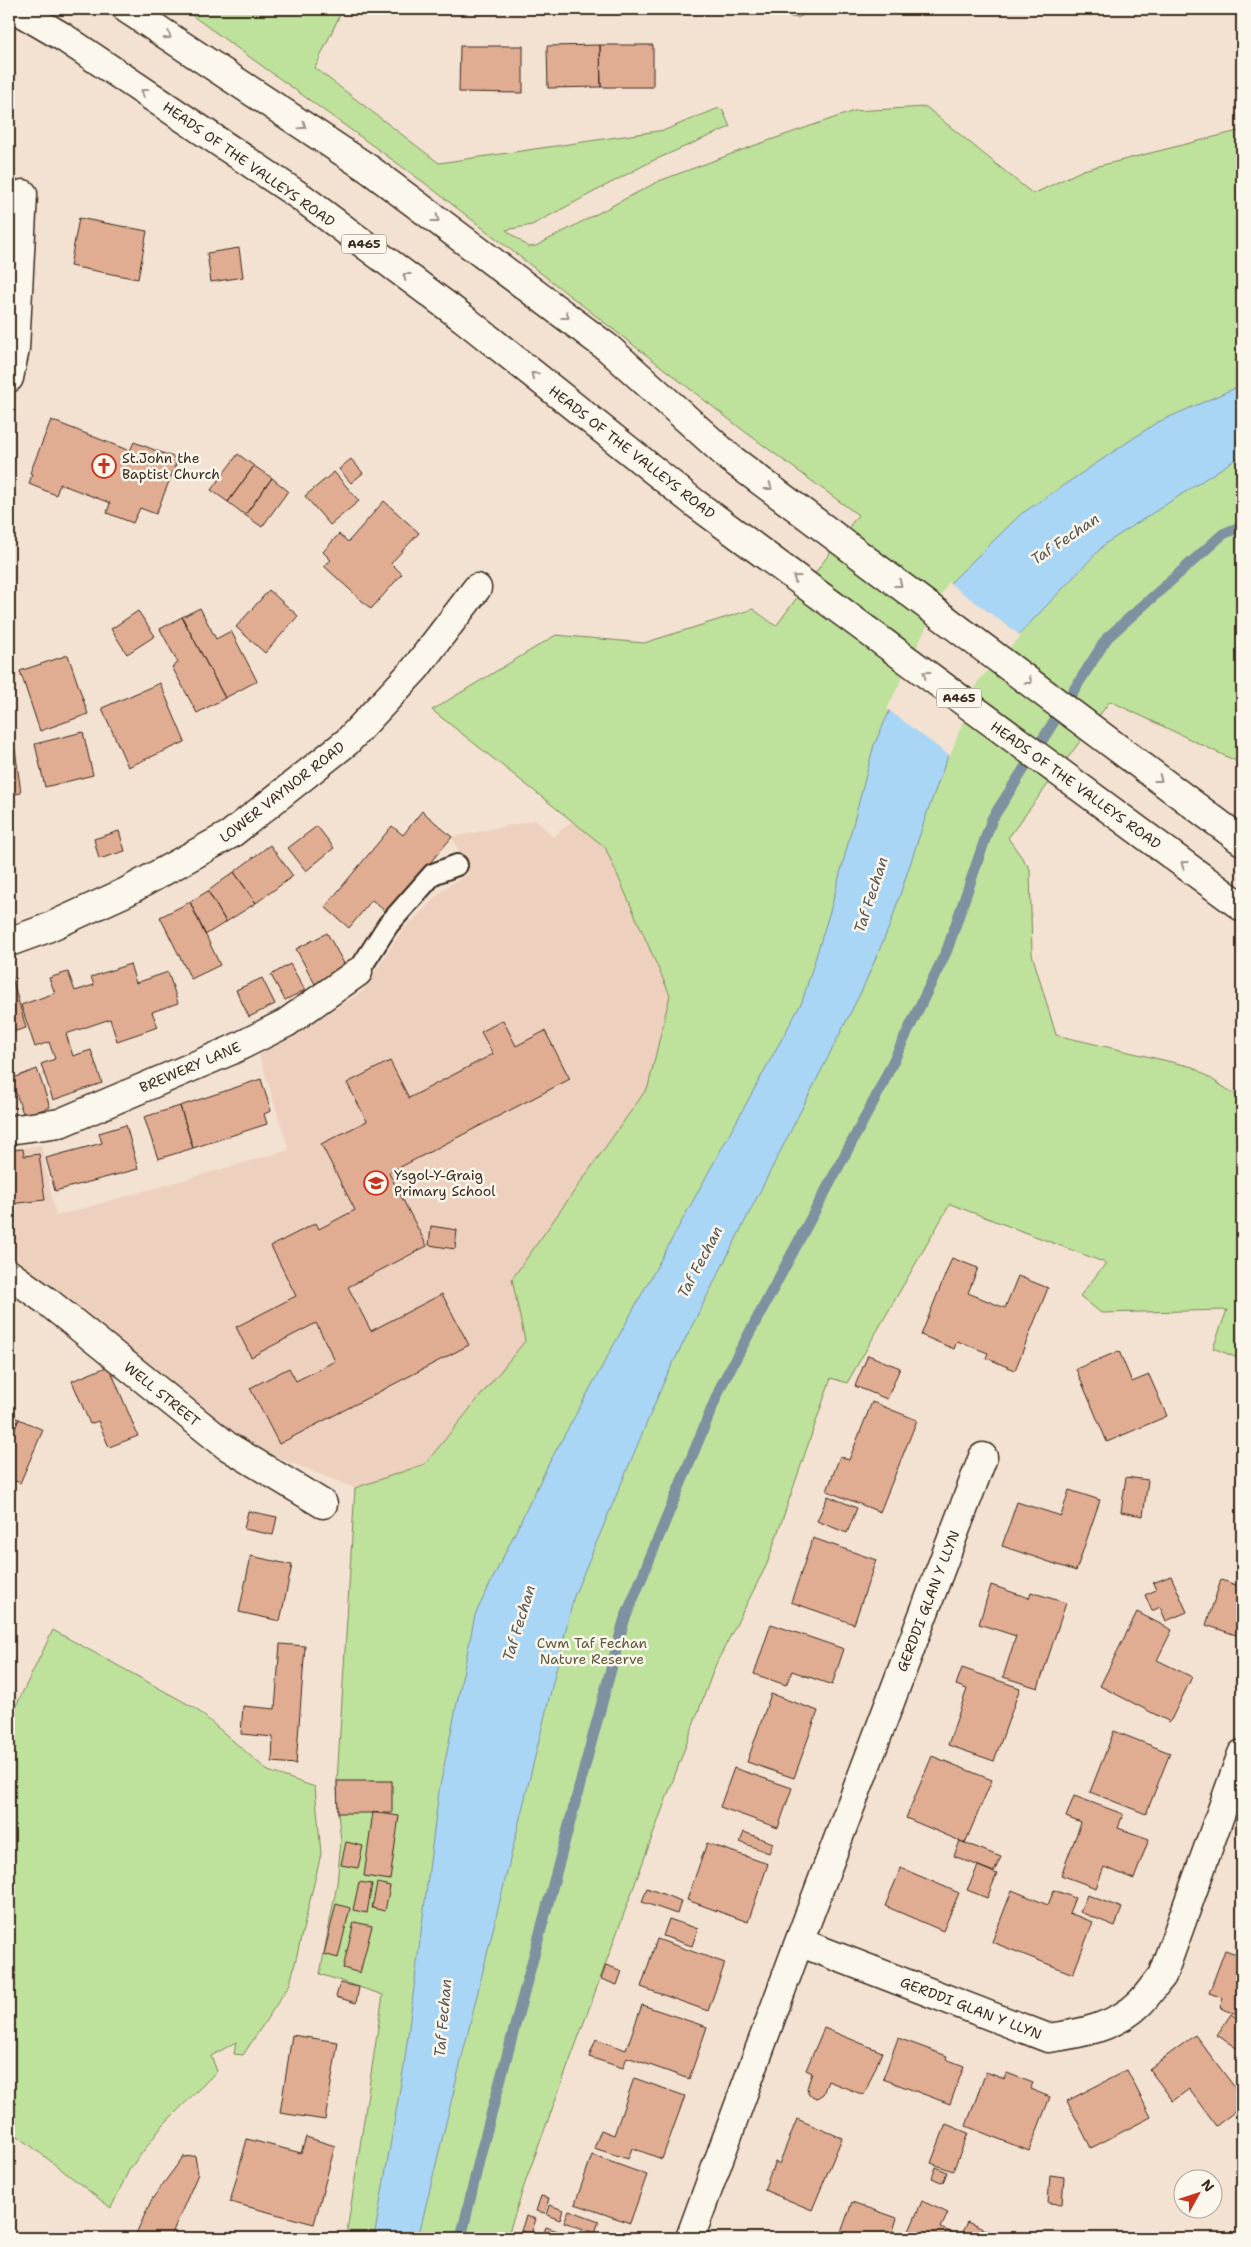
<svg xmlns="http://www.w3.org/2000/svg" width="1251" height="2247" font-family="'Shantell Sans',sans-serif">
<style>
.built{fill:#edd1be}
.green{fill:#bee19b;stroke:#7c865c}
.water{fill:#aad6f6;stroke:#7e91a0}
.pier{fill:#f3e1d1}
.lines{fill:none;stroke-linecap:round;stroke-linejoin:round}
.stream{stroke:#7e91a0;stroke-width:11}
.building{fill:#e0ad93;stroke:#3b2a1e}
.lane-casing{stroke:#3b2a1e;stroke-width:24}
.street-casing{stroke:#3b2a1e;stroke-width:31}
.highway-casing{stroke:#3b2a1e;stroke-width:31}
.lane{stroke:#fbf7ec;stroke-width:20}
.street{stroke:#fbf7ec;stroke-width:28}
.highway{stroke:#fbf7ec;stroke-width:28}
.oneway{stroke:#9b9085}
.labels{text-anchor:middle;dominant-baseline:central;stroke-width:5;stroke-linejoin:round;paint-order:stroke}
.shield{fill:#fbf7ec;stroke:#75685c;stroke-width:1}
.shield-label{font-size:12px;font-weight:bold;fill:#3b2a1e}
.street-label{font-size:14px;fill:#3b2a1e;stroke:#fbf7ec}
.poi-label{font-size:14px;fill:#3b2a1e;stroke:#fbf7ec;text-anchor:start}
.park-label{font-size:14px;fill:#5c583d;stroke:#fbf7ec}
.water-label{font-size:15px;font-style:italic;fill:#575554;stroke:#fbf7ec}
</style>
<rect width="100%" height="100%" fill="#f3e1d1"/>
<filter id="ink" filterUnits="userSpaceOnUse"><feTurbulence type="fractalNoise" baseFrequency=".02" numOctaves="2"/><feDisplacementMap in="SourceGraphic" scale="10" xChannelSelector="R" yChannelSelector="G"/><feConvolveMatrix kernelMatrix="1 2 1 2 8 2 1 2 1" color-interpolation-filters="sRGB"/></filter>
<g filter="url(#ink)">
<!-- built -->
<path class="built" d="M 536,820 L 553,837 L 572,821 L 605,847 L 670,995 L 648,1087 L 512,1279 L 525,1341 L 425,1464 L 355,1488 L 235,1441 L 9,1261 L 9,1150 L 41,1145 L 56,1216 L 289,1150 L 259,1055 L 362,992 L 401,932 L 445,888 L 469,873 L 452,837 Z"/>
<!-- green -->
<path class="green" d="M 183,9 L 342,10 L 315,68 L 439,163 L 665,130 L 719,108 L 723,111 L 730,127 L 652,161 L 532,225 L 506,230 L 528,247 L 536,246 L 659,181 L 753,146 L 854,111 L 926,107 L 1033,194 L 1083,170 L 1242,130 L 1242,764 L 1110,701 L 1008,838 L 1030,869 L 1032,954 L 1056,1035 L 1193,1067 L 1242,1099 L 1242,1360 L 1213,1348 L 1227,1310 L 1101,1313 L 1080,1296 L 1106,1263 L 950,1204 L 847,1383 L 831,1378 L 767,1564 L 715,1666 L 526,2180 L 507,2238 L 346,2238 L 383,1995 L 320,1974 L 337,1884 L 341,1841 L 338,1813 L 337,1781 L 355,1488 L 425,1464 L 525,1341 L 512,1279 L 648,1087 L 670,995 L 605,847 L 432,710 L 556,635 L 644,643 L 753,609 L 776,626 L 858,515 L 748,434 L 426,184 Z
M 746,9 L 816,9 L 797,18 Z
M 53,1630 L 195,1708 L 268,1771 L 315,1787 L 321,1854 L 290,1984 L 243,2055 L 234,2054 L 236,2042 L 211,2056 L 217,2071 L 163,2125 L 129,2170 L 111,2208 L 9,2129 L 9,1720 Z"/>
<!-- water -->
<path class="water" d="M 1242,385 L 1242,455 L 1105,544 L 976,680 L 928,810 L 890,925 L 862,990 L 666,1377 L 574,1596 L 418,2238 L 374,2238 L 404,2066 L 439,1791 L 475,1615 L 548,1465 L 802,1002 L 831,908 L 874,745 L 947,586 L 1021,514 L 1156,423 Z"/>
<!-- pier -->
<path class="pier" d="M 948,582 L 1021,636 L 978,681 L 950,756 L 887,709 Z"/>
<g class="lines">
<!-- stream -->
<path class="stream" d="M 461,2238 L 481,2152 L 624,1621 L 721,1386 L 877,1095 L 947,950 L 992,819 L 1107,638 L 1223,534 L 1242,526"/>
</g>
<!-- building -->
<path class="building" d="M 600,45 L 653,45 L 653,87 L 601,87 Z
M 600,45 L 601,87 L 548,88 L 547,46 Z
M 460,46 L 523,46 L 523,93 L 459,92 Z
M 79,218 L 147,231 L 138,279 L 70,266 Z
M 239,248 L 243,277 L 211,282 L 207,253 Z
M 51,420 L 130,451 L 134,442 L 178,459 L 156,514 L 140,508 L 133,523 L 107,513 L 110,503 L 60,484 L 56,495 L 29,484 L 32,474 L 30,473 Z
M 238,454 L 254,466 L 228,502 L 211,490 Z
M 351,459 L 363,473 L 351,483 L 339,469 Z
M 254,466 L 272,478 L 245,515 L 228,502 Z
M 334,472 L 359,501 L 330,525 L 305,496 Z
M 272,478 L 288,491 L 262,527 L 245,515 Z
M 384,501 L 419,533 L 391,563 L 402,574 L 371,609 L 324,566 L 331,560 L 323,552 L 339,534 L 348,542 Z
M 269,590 L 298,616 L 265,653 L 236,627 Z
M 200,608 L 216,639 L 231,631 L 257,681 L 225,698 L 182,617 Z
M 138,611 L 155,636 L 127,654 L 111,629 Z
M 182,617 L 225,698 L 197,713 L 172,667 L 178,663 L 160,629 Z
M 68,655 L 88,714 L 40,731 L 20,671 Z
M 160,683 L 185,742 L 128,767 L 102,708 Z
M 83,732 L 93,775 L 45,787 L 35,744 Z
M 15,749 L 21,793 L 9,795 L 9,750 Z
M 422,811 L 452,837 L 387,913 L 372,900 L 349,928 L 325,907 L 392,826 L 403,835 Z
M 317,826 L 334,848 L 306,871 L 288,848 Z
M 119,831 L 125,851 L 99,859 L 94,839 Z
M 270,845 L 293,876 L 256,903 L 234,872 Z
M 234,872 L 256,903 L 226,922 L 208,891 Z
M 208,891 L 226,922 L 205,935 L 190,902 Z
M 190,902 L 220,965 L 191,979 L 160,917 Z
M 327,933 L 346,967 L 315,984 L 296,949 Z
M 130,964 L 136,983 L 168,972 L 178,1003 L 152,1012 L 158,1027 L 117,1041 L 110,1019 L 66,1034 L 73,1056 L 91,1050 L 102,1083 L 53,1100 L 41,1064 L 55,1059 L 49,1042 L 35,1047 L 21,1005 L 55,993 L 49,978 L 68,972 L 75,991 L 94,985 L 91,977 Z
M 290,964 L 305,990 L 285,1000 L 271,975 Z
M 11,974 L 26,1028 L 9,1033 L 9,975 Z
M 262,978 L 275,1004 L 249,1017 L 236,990 Z
M 503,1020 L 516,1046 L 545,1031 L 570,1079 L 389,1173 L 427,1246 L 348,1287 L 371,1331 L 442,1294 L 469,1345 L 279,1444 L 250,1388 L 289,1368 L 296,1381 L 335,1361 L 316,1323 L 251,1357 L 236,1327 L 296,1296 L 271,1246 L 316,1223 L 319,1229 L 355,1210 L 321,1144 L 367,1121 L 347,1083 L 390,1061 L 409,1098 L 493,1054 L 481,1032 Z
M 37,1069 L 50,1107 L 24,1116 L 11,1079 Z
M 261,1079 L 271,1111 L 264,1114 L 267,1124 L 193,1148 L 180,1106 Z
M 180,1106 L 193,1148 L 158,1159 L 144,1117 Z
M 126,1125 L 138,1169 L 55,1191 L 46,1158 L 102,1143 L 99,1133 Z
M 23,1149 L 24,1156 L 39,1154 L 45,1200 L 9,1204 L 9,1150 Z
M 431,1226 L 457,1230 L 455,1249 L 429,1245 Z
M 952,1258 L 978,1268 L 968,1293 L 1005,1308 L 1018,1276 L 1048,1288 L 1015,1370 L 986,1358 L 988,1353 L 957,1341 L 954,1349 L 921,1335 Z
M 1119,1351 L 1132,1382 L 1149,1375 L 1167,1416 L 1107,1442 L 1076,1369 Z
M 868,1355 L 900,1368 L 887,1399 L 855,1386 Z
M 109,1366 L 138,1436 L 109,1447 L 98,1421 L 90,1424 L 72,1381 Z
M 872,1402 L 917,1420 L 880,1512 L 827,1491 L 840,1456 L 849,1460 Z
M 9,1415 L 19,1419 L 9,1442 Z
M 19,1419 L 43,1430 L 20,1483 L 9,1478 L 9,1442 Z
M 1126,1477 L 1148,1480 L 1143,1516 L 1121,1512 Z
M 1069,1490 L 1100,1500 L 1076,1571 L 1002,1546 L 1017,1502 L 1061,1516 Z
M 828,1496 L 857,1508 L 847,1533 L 817,1521 Z
M 248,1511 L 277,1517 L 273,1535 L 244,1529 Z
M 813,1538 L 876,1560 L 854,1624 L 791,1602 Z
M 251,1556 L 292,1565 L 280,1621 L 239,1612 Z
M 1171,1576 L 1187,1612 L 1166,1621 L 1160,1607 L 1152,1611 L 1145,1595 L 1156,1590 L 1153,1583 Z
M 1221,1580 L 1242,1587 L 1242,1637 L 1206,1625 Z
M 991,1585 L 1029,1598 L 1031,1592 L 1066,1603 L 1038,1688 L 1003,1677 L 1016,1636 L 979,1624 Z
M 1137,1612 L 1172,1630 L 1157,1660 L 1192,1677 L 1170,1722 L 1100,1686 Z
M 771,1624 L 844,1649 L 832,1685 L 792,1671 L 786,1685 L 754,1674 Z
M 280,1644 L 305,1646 L 296,1764 L 272,1762 L 273,1737 L 241,1734 L 243,1706 L 275,1709 Z
M 962,1668 L 1020,1688 L 994,1761 L 948,1745 L 967,1689 L 956,1685 Z
M 771,1694 L 818,1711 L 794,1778 L 747,1762 Z
M 1114,1731 L 1170,1753 L 1146,1814 L 1090,1792 Z
M 932,1756 L 992,1780 L 965,1843 L 906,1818 Z
M 734,1768 L 792,1788 L 778,1828 L 720,1807 Z
M 337,1781 L 392,1781 L 392,1813 L 338,1813 Z
M 1074,1796 L 1123,1814 L 1118,1828 L 1149,1839 L 1134,1879 L 1104,1867 L 1096,1888 L 1061,1875 L 1081,1823 L 1066,1817 Z
M 373,1812 L 399,1816 L 390,1880 L 364,1876 Z
M 744,1832 L 773,1843 L 769,1853 L 740,1842 Z
M 960,1841 L 1001,1857 L 994,1872 L 954,1856 Z
M 346,1842 L 363,1846 L 358,1868 L 341,1865 Z
M 707,1843 L 768,1864 L 748,1922 L 687,1900 Z
M 978,1866 L 997,1874 L 987,1898 L 967,1890 Z
M 901,1868 L 959,1893 L 943,1931 L 885,1906 Z
M 359,1882 L 372,1884 L 367,1913 L 353,1910 Z
M 377,1883 L 390,1886 L 385,1911 L 372,1908 Z
M 647,1888 L 681,1901 L 677,1914 L 642,1902 Z
M 1012,1890 L 1048,1905 L 1054,1890 L 1075,1898 L 1069,1913 L 1093,1922 L 1073,1974 L 992,1942 Z
M 1087,1895 L 1122,1908 L 1115,1926 L 1080,1912 Z
M 336,1904 L 350,1908 L 338,1958 L 324,1954 Z
M 669,1919 L 698,1929 L 692,1946 L 663,1936 Z
M 354,1922 L 372,1926 L 360,1973 L 343,1968 Z
M 657,1939 L 725,1963 L 708,2011 L 641,1987 Z
M 1225,1950 L 1242,1956 L 1242,2016 L 1220,2008 L 1223,1998 L 1209,1993 Z
M 606,1965 L 622,1971 L 617,1985 L 601,1979 Z
M 340,1983 L 359,1987 L 356,2003 L 336,1997 Z
M 642,2005 L 707,2027 L 689,2079 L 627,2057 L 623,2068 L 589,2057 L 596,2039 L 626,2050 Z
M 1231,2014 L 1242,2022 L 1242,2052 L 1217,2035 Z
M 824,2028 L 882,2052 L 864,2095 L 828,2081 L 823,2094 L 817,2098 L 809,2095 L 807,2088 L 812,2073 L 806,2070 Z
M 292,2035 L 338,2042 L 325,2120 L 280,2113 Z
M 1195,2035 L 1242,2097 L 1242,2106 L 1216,2126 L 1189,2089 L 1173,2101 L 1149,2069 Z
M 898,2038 L 947,2056 L 946,2059 L 964,2066 L 950,2104 L 883,2079 Z
M 1127,2070 L 1151,2117 L 1091,2148 L 1067,2101 Z
M 986,2072 L 1004,2079 L 1007,2073 L 1033,2083 L 1030,2089 L 1050,2097 L 1029,2151 L 966,2126 Z
M 634,2078 L 685,2096 L 662,2159 L 632,2148 L 628,2159 L 594,2148 L 601,2130 L 614,2135 Z
M 797,2119 L 842,2138 L 812,2210 L 764,2190 L 775,2162 L 779,2164 Z
M 946,2124 L 968,2133 L 953,2171 L 931,2163 Z
M 306,2137 L 335,2146 L 314,2224 L 230,2202 L 247,2139 L 301,2153 Z
M 592,2155 L 647,2175 L 630,2223 L 575,2204 Z
M 195,2156 L 198,2174 L 170,2238 L 134,2238 L 152,2199 L 183,2157 Z
M 936,2167 L 947,2172 L 943,2183 L 932,2178 Z
M 1050,2175 L 1064,2177 L 1062,2204 L 1048,2203 Z
M 541,2196 L 549,2198 L 545,2213 L 536,2211 Z
M 922,2201 L 948,2213 L 941,2228 L 960,2236 L 967,2222 L 990,2232 L 987,2238 L 906,2238 Z
M 852,2202 L 897,2218 L 891,2238 L 839,2238 Z
M 550,2205 L 563,2210 L 560,2220 L 547,2215 Z
M 569,2210 L 599,2221 L 595,2233 L 564,2222 Z
M 526,2216 L 536,2219 L 531,2234 L 521,2231 Z
M 546,2227 L 578,2238 L 542,2238 Z"/>
<g class="lines">
<!-- lane casing -->
<g class="lane-casing">
<path id="lane" d="M 358,972 L 388,925 L 433,874 L 457,865"/>
</g>
<!-- street casing -->
<g class="street-casing">
<path id="street" d="M 9,378 L 15,349 L 23,194
M 9,942 L 45,929 L 126,892 L 231,834 L 347,742 L 415,669 L 477,588
M 9,1130 L 60,1123 L 232,1050 L 286,1023 L 358,972
M 9,1274 L 48,1302 L 227,1446 L 323,1504
M 799,1942 L 1048,2038 C 1080,2034 1116,2027 1140,2003 C 1148,1995 1155,1984 1162,1976 L 1242,1754
M 690,2238 L 799,1942 L 983,1457"/>
</g>
<!-- highway casing -->
<g class="highway-casing">
<path id="highway" d="M 15,9 L 63,37 L 301,197 L 463,318 L 696,504 L 1242,907
M 127,9 L 369,169 L 608,348 L 730,458 L 1242,841"/>
</g>
<!-- lane -->
<use href="#lane" class="lane"/>
<!-- street -->
<use href="#street" class="street"/>
<!-- highway -->
<use href="#highway" class="highway"/>
</g>
<!-- one-way arrows -->
<defs><path id="oneway-chevron" d="M-2-3.5L2.5 0L-2 3.5" fill="none" stroke-width="1.6" stroke-linecap="round" stroke-linejoin="round" transform="scale(1.25)"/></defs>
<g class="oneway">
<use href="#oneway-chevron" transform="translate(168 36) rotate(34)"/>
<use href="#oneway-chevron" transform="translate(144 92) rotate(-146)"/>
<use href="#oneway-chevron" transform="translate(303 126) rotate(34)"/>
<use href="#oneway-chevron" transform="translate(436 219) rotate(37)"/>
<use href="#oneway-chevron" transform="translate(406 276) rotate(-143)"/>
<use href="#oneway-chevron" transform="translate(566 316) rotate(37)"/>
<use href="#oneway-chevron" transform="translate(534 375) rotate(-141)"/>
<use href="#oneway-chevron" transform="translate(769 487) rotate(37)"/>
<use href="#oneway-chevron" transform="translate(796 578) rotate(-144)"/>
<use href="#oneway-chevron" transform="translate(899 584) rotate(37)"/>
<use href="#oneway-chevron" transform="translate(926 674) rotate(-144)"/>
<use href="#oneway-chevron" transform="translate(1029 681) rotate(37)"/>
<use href="#oneway-chevron" transform="translate(1159 779) rotate(37)"/>
<use href="#oneway-chevron" transform="translate(1184 864) rotate(-144)"/>
</g>
</g>
<!-- icons -->
<defs>
<g id="church-ring" transform="scale(1.25)"><circle r="9.5" fill="#fbf7ec" stroke="#c8321e" stroke-width="1.5"/><path d="M-1.2-6h2.4v3.5h3.3v2.4h-3.3V6h-2.4V-.1h-3.3v-2.4h3.3Z" fill="#c8321e"/></g>
<g id="school-ring" transform="scale(1.25)"><circle r="9.5" fill="#fbf7ec" stroke="#c8321e" stroke-width="1.5"/><path d="M0-5L7-2L0 1L-7-2ZM-4 1L0 2.5L4 1V4Q0 6-4 4Z" fill="#c8321e"/></g>
</defs>
<g fill-rule="evenodd">
<use href="#church-ring" x="104" y="466"/>
<use href="#school-ring" x="376" y="1183"/>
</g>
<g class="labels">
<!-- shield labels -->
<g class="shield">
<rect x="341.5" y="234.5" width="45" height="19" rx="4"/>
<rect x="936.5" y="688.5" width="45" height="19" rx="4"/>
</g>
<g class="shield-label">
<text x="364" y="244">A465</text>
<text x="959" y="698">A465</text>
</g>
<!-- street labels -->
<g class="street-label">
<text transform="translate(249 164) rotate(35)">HEADS OF THE VALLEYS ROAD</text>
<text transform="translate(632 452) rotate(38)">HEADS OF THE VALLEYS ROAD</text>
<text transform="translate(1076 785) rotate(36)">HEADS OF THE VALLEYS ROAD</text>
<text transform="translate(282 792) rotate(-38)">LOWER VAYNOR ROAD</text>
<text transform="translate(190 1067) rotate(-23)">BREWERY LANE</text>
<text transform="translate(162 1394) rotate(39)">WELL STREET</text>
<text transform="translate(928 1601) rotate(-69)">GERDDI GLAN Y LLYN</text>
<text transform="translate(971 2008) rotate(21)">GERDDI GLAN Y LLYN</text>
</g>
<!-- poi labels -->
<g class="poi-label">
<text x="122" y="458">St.John the<tspan x="122" dy="16">Baptist Church</tspan></text>
<text x="394" y="1175">Ysgol-Y-Graig<tspan x="394" dy="16">Primary School</tspan></text>
</g>
<!-- park labels -->
<g class="park-label">
<text x="592" y="1643">Cwm Taf Fechan<tspan x="592" dy="16">Nature Reserve</tspan></text>
</g>
<!-- water labels -->
<g class="water-label">
<text transform="translate(1065 539) rotate(-34)">Taf Fechan</text>
<text transform="translate(871 895) rotate(-72)">Taf Fechan</text>
<text transform="translate(700 1262) rotate(-62)">Taf Fechan</text>
<text transform="translate(519 1623) rotate(-73)">Taf Fechan</text>
<text transform="translate(443 2018) rotate(-85)">Taf Fechan</text>
</g>
</g>
<!-- margin -->
<rect width="1251" height="2247" fill="none" stroke="#fbf7ec" stroke-width="30"/>
<rect x="15" y="15" width="1221" height="2217" fill="none" stroke="#3b2a1e" stroke-width="2" filter="url(#ink)"/>
<!-- north arrow -->
<g transform="translate(1198 2194) rotate(50)"><circle r="24" fill="#fbf7ec" stroke="#aea59a"/>
<path d="M0-4L9 19L0 12L-9 19Z" fill="#c8321e"/>
<text y="-8" font-size="14" font-weight="bold" text-anchor="middle" fill="#3b2a1e">N</text>
</g>
</svg>
